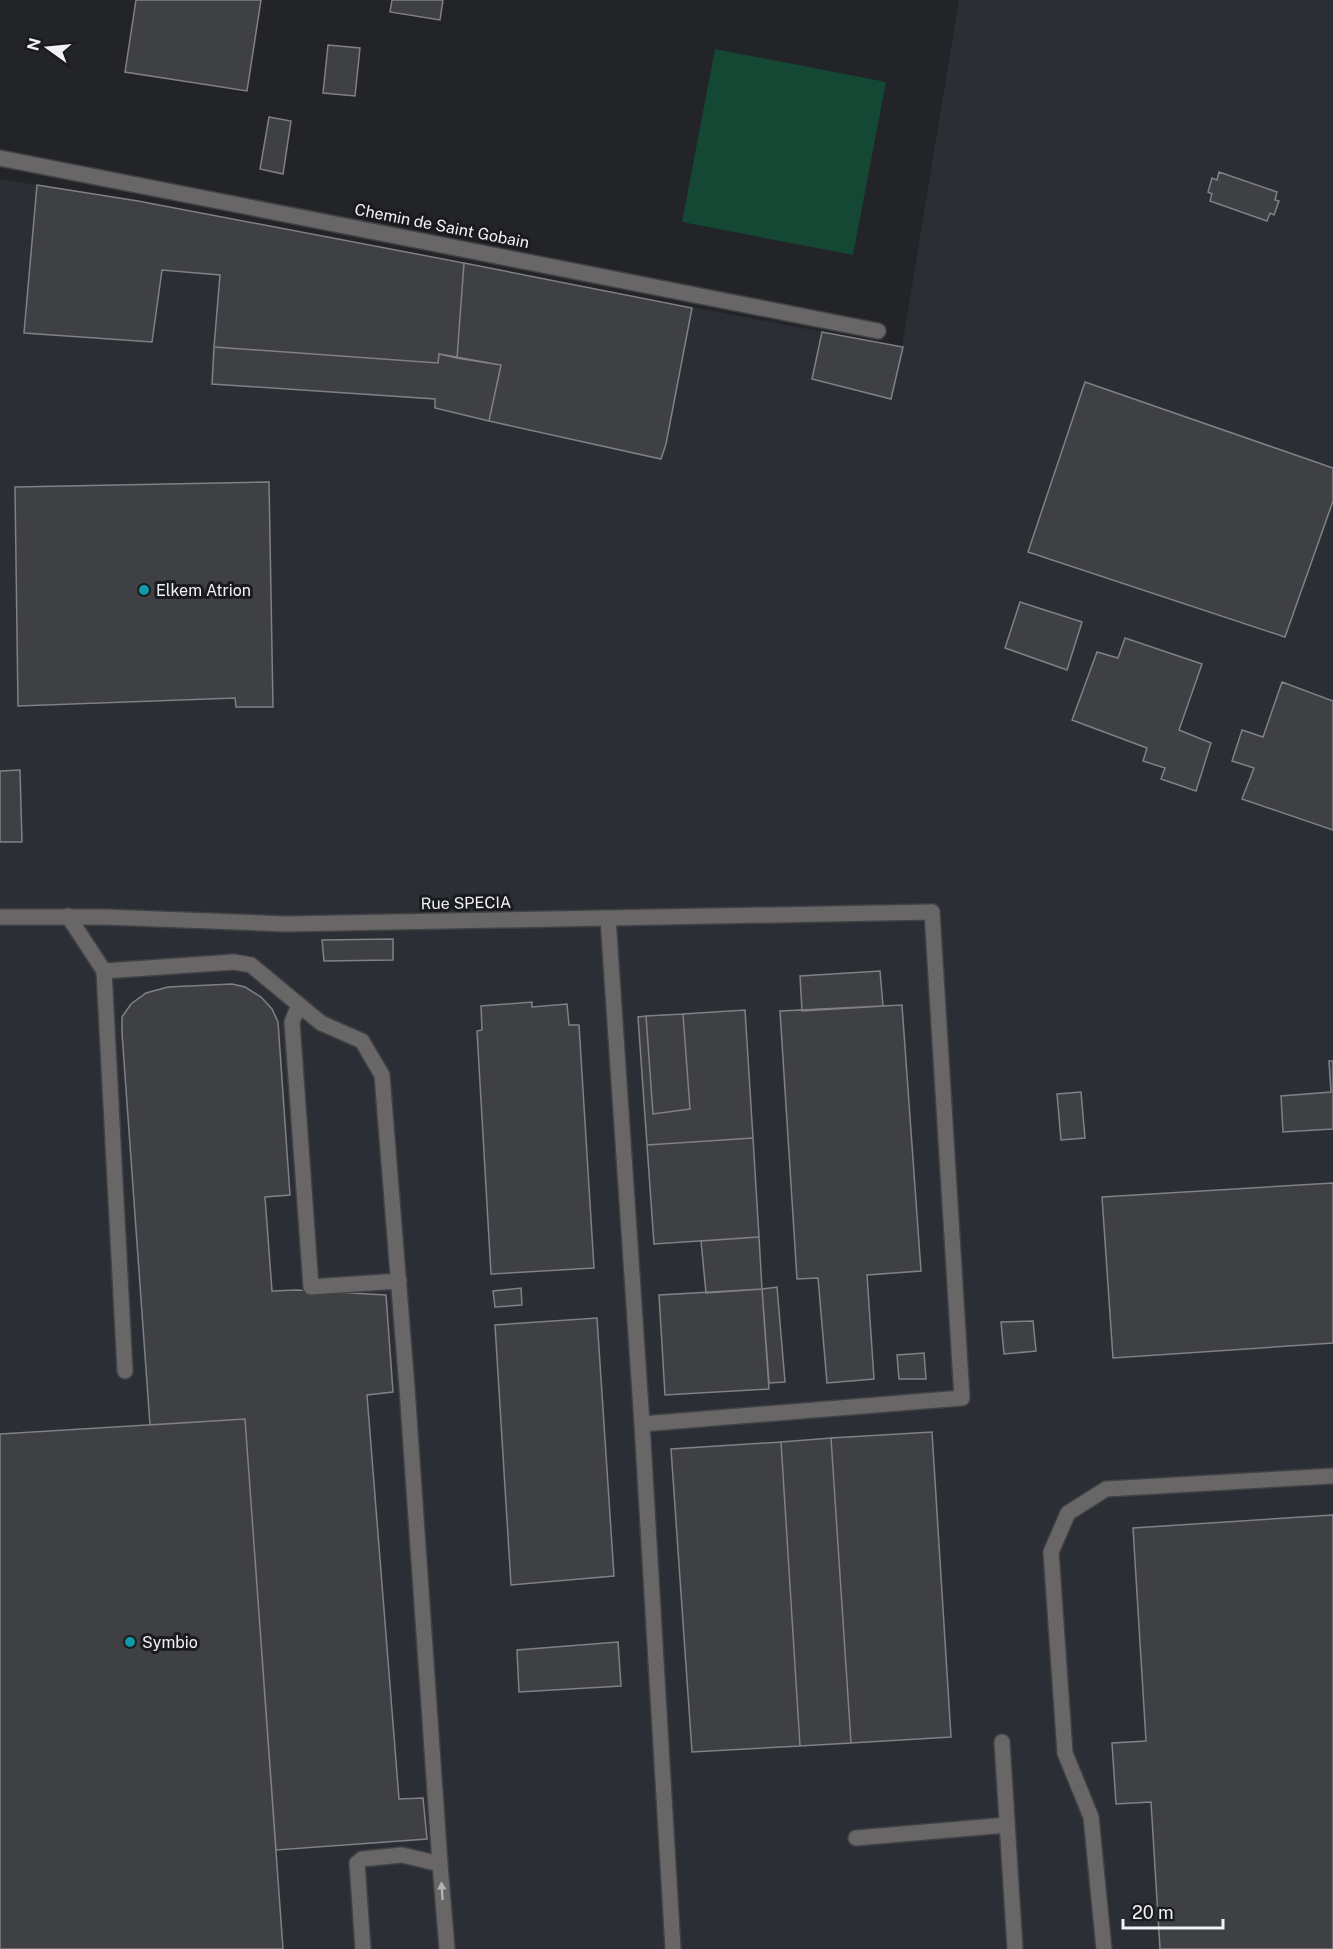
<svg xmlns="http://www.w3.org/2000/svg" width="1333" height="1949" font-family="'Public Sans',sans-serif">
<style>
.built{fill:#2c2e36}
.pitch{fill:#144834}
.building{fill:#3f4043;stroke:#808185;stroke-width:1.5}
.lines{fill:none;stroke-linecap:round;stroke-linejoin:round}
.service-casing{stroke:#404144;stroke-width:18}
.minor-casing{stroke:#404144;stroke-width:18}
.service{stroke:#686666;stroke-width:15}
.minor{stroke:#686666;stroke-width:15}
.oneway{fill:#b3b3b4}
.culture-dot{fill:#0f9aa8;stroke:#1a1b1e;stroke-width:2}
.labels{text-anchor:middle;dominant-baseline:central;stroke-width:6;stroke-linejoin:round;paint-order:stroke}
.street-label{font-size:16px;fill:#f1f2f4;stroke:#1a1b1e}
.poi-label{font-size:16px;fill:#f1f2f4;stroke:#1a1b1e;text-anchor:start}
</style>
<rect width="100%" height="100%" fill="#232427"/>
<!-- built -->
<path class="built" d="M 959,0 L 1333,0 L 1333,1949 L 0,1949 L 0,179 L 138,201 L 902,347 Z"/>
<!-- pitch -->
<path class="pitch" d="M 715,49 L 886,82 L 853,255 L 682,222 Z"/>
<!-- building -->
<path class="building" d="M 136,0 L 261,0 L 247,91 L 125,72 Z
M 392,0 L 443,0 L 440,20 L 390,12 Z
M 328,45 L 360,48 L 355,96 L 323,93 Z
M 269,117 L 291,121 L 283,174 L 260,169 Z
M 1219,172 L 1277,192 L 1275,200 L 1279,201 L 1274,215 L 1270,213 L 1267,221 L 1210,201 L 1212,194 L 1208,192 L 1212,178 L 1217,180 Z
M 37,185 L 138,201 L 464,263 L 457,358 L 439,354 L 438,363 L 214,347 L 220,275 L 162,270 L 152,342 L 24,333 Z
M 464,263 L 692,308 L 666,444 L 661,459 L 489,421 L 501,365 L 457,358 Z
M 822,332 L 903,347 L 891,399 L 812,379 Z
M 214,347 L 438,363 L 439,354 L 501,365 L 489,421 L 435,408 L 435,399 L 212,384 Z
M 1085,382 L 1333,468 L 1333,501 L 1285,637 L 1028,552 Z
M 269,482 L 273,707 L 236,707 L 235,698 L 18,706 L 15,487 Z
M 1020,602 L 1082,622 L 1067,670 L 1005,648 Z
M 1125,638 L 1202,664 L 1179,730 L 1211,743 L 1196,791 L 1161,779 L 1165,768 L 1143,761 L 1147,748 L 1072,720 L 1097,652 L 1118,658 Z
M 1282,682 L 1333,701 L 1333,830 L 1242,799 L 1254,768 L 1232,761 L 1242,730 L 1263,737 Z
M 20,770 L 22,842 L 0,842 L 0,771 Z
M 393,939 L 393,960 L 324,961 L 322,940 Z
M 880,971 L 883,1006 L 802,1011 L 800,976 Z
M 232,984 L 245,987 L 261,997 L 272,1009 L 278,1022 L 290,1195 L 265,1197 L 272,1291 L 297,1290 L 386,1295 L 393,1392 L 367,1395 L 399,1799 L 423,1798 L 427,1839 L 276,1850 L 245,1419 L 150,1425 L 122,1033 L 122,1017 L 131,1004 L 146,993 L 168,987 Z
M 532,1002 L 532,1007 L 567,1004 L 569,1025 L 579,1025 L 594,1268 L 491,1274 L 477,1031 L 482,1030 L 481,1006 Z
M 902,1005 L 921,1271 L 867,1275 L 874,1379 L 827,1383 L 818,1278 L 797,1279 L 780,1011 Z
M 745,1010 L 753,1138 L 647,1145 L 638,1017 L 646,1016 L 653,1114 L 690,1109 L 683,1014 Z
M 683,1014 L 690,1109 L 653,1114 L 646,1016 Z
M 1329,1061 L 1333,1061 L 1333,1129 L 1283,1132 L 1281,1096 L 1331,1092 Z
M 1081,1092 L 1085,1138 L 1061,1140 L 1057,1094 Z
M 753,1138 L 759,1237 L 654,1244 L 647,1145 Z
M 1333,1183 L 1333,1343 L 1113,1358 L 1102,1197 Z
M 759,1237 L 762,1289 L 706,1293 L 701,1241 Z
M 777,1287 L 785,1382 L 769,1383 L 762,1289 Z
M 521,1288 L 522,1305 L 495,1307 L 493,1291 Z
M 762,1289 L 769,1389 L 665,1395 L 659,1295 Z
M 597,1318 L 614,1576 L 511,1585 L 495,1325 Z
M 1033,1321 L 1036,1351 L 1004,1354 L 1001,1322 Z
M 924,1353 L 926,1379 L 899,1379 L 897,1355 Z
M 245,1419 L 283,1949 L 0,1949 L 0,1434 Z
M 932,1432 L 951,1737 L 851,1743 L 831,1438 Z
M 831,1438 L 851,1743 L 800,1746 L 781,1442 Z
M 781,1442 L 800,1746 L 692,1752 L 671,1449 Z
M 1333,1515 L 1333,1949 L 1160,1949 L 1151,1802 L 1116,1804 L 1112,1743 L 1146,1741 L 1133,1528 Z
M 618,1642 L 621,1686 L 519,1692 L 517,1650 Z"/>
<g class="lines">
<!-- service casing -->
<g class="service-casing">
<path id="service" d="M 68,916 L 104,971 L 125,1371
M 608,918 L 642,1424 L 673,1949
M 104,971 L 234,962 L 251,965 L 321,1023 L 362,1041 L 382,1075 L 407,1388 L 440,1864
M 299,1005 L 292,1022 L 311,1287 L 399,1281
M 642,1424 L 962,1398 L 932,912
M 1002,1742 L 1015,1949
M 856,1838 L 1007,1825
M 363,1949 L 357,1863 L 362,1859 L 402,1855 L 440,1864 L 447,1949
M 1104,1949 L 1091,1817 L 1065,1753 L 1051,1552 L 1068,1513 L 1106,1489 L 1333,1476"/>
</g>
<!-- minor casing -->
<g class="minor-casing">
<path id="minor" d="M 0,158 L 878,331
M 0,917 L 105,917 L 286,924 L 932,912"/>
</g>
<!-- service -->
<use href="#service" class="service"/>
<!-- minor -->
<use href="#minor" class="minor"/>
</g>
<!-- one-way arrows -->
<defs><path id="oneway-solid" d="M-6-.8H1V-3.2L6.5 0L1 3.2V.8H-6Z" transform="scale(1.5)"/></defs>
<use class="oneway" href="#oneway-solid" transform="translate(442 1891) rotate(-94)"/>
<!-- markers -->
<g class="culture-dot">
<circle cx="144" cy="590" r="6"/>
<circle cx="130" cy="1642" r="6"/>
</g>
<g class="labels">
<!-- street labels -->
<g class="street-label">
<text transform="translate(442 226) rotate(11)">Chemin de Saint Gobain</text>
<text transform="translate(466 903) rotate(-1)">Rue SPECIA</text>
</g>
<!-- poi labels -->
<g class="poi-label">
<text x="156" y="590">Elkem Atrion</text>
<text x="142" y="1642">Symbio</text>
</g>
</g>
<!-- north arrow -->
<g transform="translate(48 48) rotate(285)" stroke="#1a1b1e" stroke-width="4.5" paint-order="stroke">
<path d="M0-4.5L10 22L0 15L-10 22Z" fill="#f1f2f4"/>
<text y="-9" font-size="16" font-weight="bold" text-anchor="middle" fill="#f1f2f4">N</text>
</g>
<!-- scale -->
<path d="M1123 1919v9h100v-9" fill="none" stroke="#f1f2f4" stroke-width="3"/>
<text x="1132" y="1919" font-size="18" fill="#f1f2f4" stroke="#1a1b1e" stroke-width="4.5" paint-order="stroke">20 m</text>
</svg>
